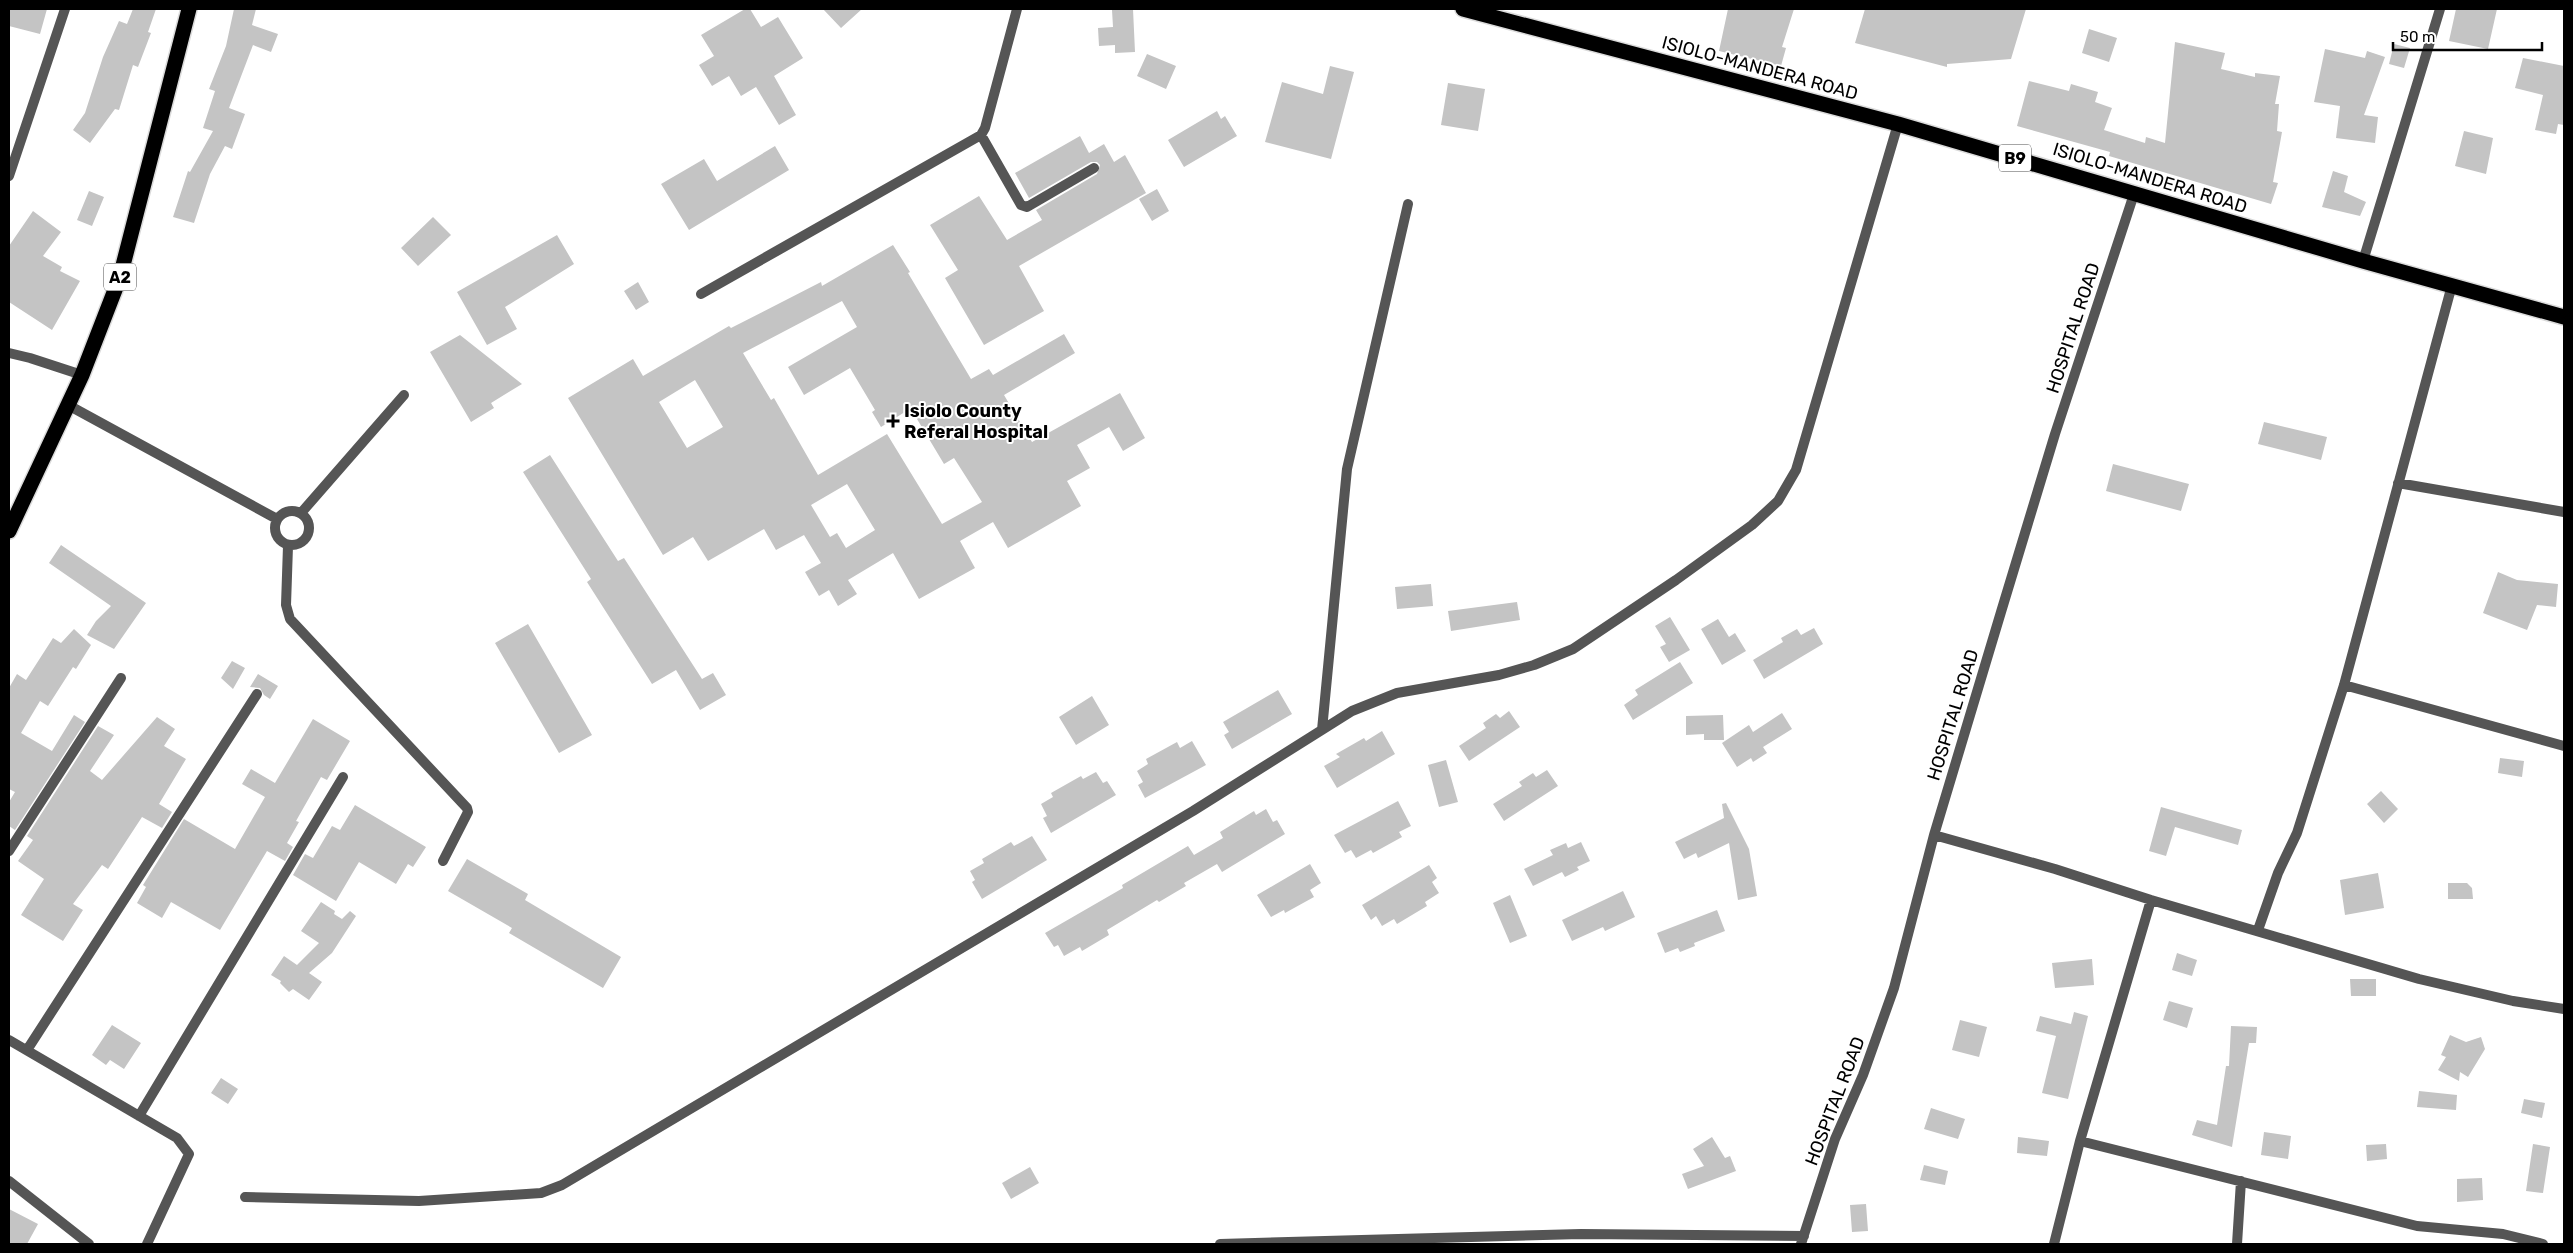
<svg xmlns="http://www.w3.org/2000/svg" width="2573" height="1253" font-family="Rubik,sans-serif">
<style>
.building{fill:#c4c4c4;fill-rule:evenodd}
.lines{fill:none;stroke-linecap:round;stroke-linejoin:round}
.highway-casing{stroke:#dbdbdb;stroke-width:18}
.street{stroke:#555;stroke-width:10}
.highway{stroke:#000;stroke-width:15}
.poi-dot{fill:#000;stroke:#fff;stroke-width:2}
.labels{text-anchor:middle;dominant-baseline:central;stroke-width:4;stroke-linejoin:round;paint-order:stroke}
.shield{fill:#fff;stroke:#4c4c4c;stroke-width:1}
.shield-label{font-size:16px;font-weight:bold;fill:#000}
.street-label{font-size:18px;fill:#000;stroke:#fff}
.poi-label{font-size:18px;font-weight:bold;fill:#000;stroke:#fff;text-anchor:start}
</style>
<rect width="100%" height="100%" fill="#fff"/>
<!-- building -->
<path class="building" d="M 9,9 L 47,9 L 40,34 L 9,26 Z
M 133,9 L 156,9 L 148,32 L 151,33 L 138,67 L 133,65 L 119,110 L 115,109 L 90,143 L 73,130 L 85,113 L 103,57 L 119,21 L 127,24 Z
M 234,9 L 256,9 L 252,25 L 278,34 L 271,52 L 253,45 L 229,108 L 245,114 L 232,149 L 225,146 L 210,174 L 194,223 L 173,217 L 188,171 L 190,172 L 213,131 L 203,128 L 215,91 L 209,89 L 226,46 Z
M 745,9 L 750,9 L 761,27 L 778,17 L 803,58 L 774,76 L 796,115 L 779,125 L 756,87 L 741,96 L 729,76 L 712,86 L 699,65 L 714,56 L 701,35 Z
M 823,9 L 862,9 L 841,28 Z
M 1133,9 L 1135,52 L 1115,53 L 1115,45 L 1099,46 L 1098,28 L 1113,27 L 1112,10 Z
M 1728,9 L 1794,9 L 1782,47 L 1786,48 L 1781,66 L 1719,51 Z
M 1865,9 L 2026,9 L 2011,59 L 1947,64 L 1947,67 L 1855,43 Z
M 2456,9 L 2497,9 L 2488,49 L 2449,41 Z
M 2089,29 L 2117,38 L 2109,62 L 2082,53 Z
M 2175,42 L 2225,53 L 2221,69 L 2255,77 L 2255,73 L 2280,76 L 2275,104 L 2279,104 L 2277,131 L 2282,132 L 2273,182 L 2278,183 L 2271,204 L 2109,156 L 2110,152 L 2017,126 L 2029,81 L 2069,91 L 2071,84 L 2098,92 L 2095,102 L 2112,108 L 2104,130 L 2145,143 L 2146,137 L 2165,143 Z
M 2394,44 L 2410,48 L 2404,68 L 2389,64 Z
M 2325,49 L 2365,58 L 2367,51 L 2385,57 L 2364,115 L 2378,117 L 2375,143 L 2336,138 L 2340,106 L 2314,102 Z
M 1147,54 L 1176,66 L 1166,89 L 1137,76 Z
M 2523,58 L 2564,66 L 2564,125 L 2558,124 L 2556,134 L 2535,130 L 2543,95 L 2515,88 Z
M 1330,66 L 1354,72 L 1331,159 L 1265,142 L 1282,82 L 1323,94 Z
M 1448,83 L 1485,89 L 1478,131 L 1441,125 Z
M 1217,111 L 1221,119 L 1225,116 L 1237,136 L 1184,167 L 1168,140 Z
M 2464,131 L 2493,138 L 2486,174 L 2455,166 Z
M 1080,136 L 1089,153 L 1104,144 L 1114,162 L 1125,155 L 1146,193 L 1019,266 L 1044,311 L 984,345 L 945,278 L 958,270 L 930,225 L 979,196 L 1007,240 L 1042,220 L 1036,210 L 1097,174 L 1100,165 L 1097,162 L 1091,162 L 1029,198 L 1015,173 Z
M 775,146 L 789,170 L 689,230 L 661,184 L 704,159 L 717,181 Z
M 2333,171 L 2348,176 L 2344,192 L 2366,202 L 2360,216 L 2322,207 Z
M 1157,189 L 1169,211 L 1152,221 L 1139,199 Z
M 89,191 L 104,197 L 92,226 L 77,220 Z
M 33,211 L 61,232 L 43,256 L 62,267 L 60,271 L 80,281 L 52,330 L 9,302 L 9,246 Z
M 433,217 L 451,235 L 418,266 L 401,248 Z
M 557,235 L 574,264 L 505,307 L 517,329 L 487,345 L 457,292 Z
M 893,245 L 910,272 L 908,273 L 971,379 L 989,369 L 993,375 L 1064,334 L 1075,353 L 1004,395 L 1032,442 L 1120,393 L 1145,438 L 1123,451 L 1109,427 L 1077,445 L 1090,468 L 1067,481 L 1081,506 L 1008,548 L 993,522 L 960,541 L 975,568 L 919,599 L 893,553 L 848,580 L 857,594 L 838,606 L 829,590 L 819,596 L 805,572 L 821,563 L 804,535 L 776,550 L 764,529 L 708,561 L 693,537 L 663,555 L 568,398 L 633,359 L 643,376 L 729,326 L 731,328 L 821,282 L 822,286 ZM 842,301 L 857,327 L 788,367 L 804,395 L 850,368 L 875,410 L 872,412 L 881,427 L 908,410 L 912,415 L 914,414 L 944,464 L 954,458 L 982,502 L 942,524 L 887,434 L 818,475 L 774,398 L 771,400 L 743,353 ZM 695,380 L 723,427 L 687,448 L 659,402 ZM 847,484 L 875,530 L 846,548 L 837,533 L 830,537 L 811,505 Z
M 638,282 L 649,302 L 636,310 L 624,291 Z
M 460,335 L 522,384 L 491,403 L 494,408 L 471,422 L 430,352 Z
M 2264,422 L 2327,437 L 2321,460 L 2258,444 Z
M 550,455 L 618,561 L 624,558 L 702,679 L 713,673 L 726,695 L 700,710 L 676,670 L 652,684 L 587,582 L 591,579 L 523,472 Z
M 2113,464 L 2189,484 L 2181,511 L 2106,491 Z
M 61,545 L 146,603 L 114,649 L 87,635 L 96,621 L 111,606 L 49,563 Z
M 2498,572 L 2517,580 L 2558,584 L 2556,607 L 2537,605 L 2527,630 L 2483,613 Z
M 1431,584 L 1433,606 L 1397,609 L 1395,587 Z
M 1517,602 L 1520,620 L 1451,631 L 1448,611 Z
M 1670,617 L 1690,650 L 1669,662 L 1660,647 L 1666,644 L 1655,626 Z
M 1718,619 L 1729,637 L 1735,633 L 1746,651 L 1722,665 L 1701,629 Z
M 528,624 L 592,735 L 559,753 L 495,643 Z
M 1814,628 L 1823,644 L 1764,679 L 1753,660 L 1783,642 L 1781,638 L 1797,629 L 1801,635 Z
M 74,629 L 91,645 L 76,669 L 73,667 L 48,706 L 40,701 L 21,733 L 52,751 L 74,715 L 85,722 L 15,830 L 9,826 L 9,802 L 15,792 L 9,789 L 9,688 L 17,674 L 26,680 L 53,638 L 61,643 Z
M 232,661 L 245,668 L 233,689 L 221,678 Z
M 1680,662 L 1693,683 L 1633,720 L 1624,705 L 1638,695 L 1635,690 Z
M 258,674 L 278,686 L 270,699 L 264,695 L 260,688 L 250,687 Z
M 1278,690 L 1292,714 L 1232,749 L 1224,735 L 1229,732 L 1223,722 Z
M 1092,696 L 1109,725 L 1076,745 L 1059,717 Z
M 1509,711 L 1520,727 L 1469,761 L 1459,746 L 1486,728 L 1483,723 L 1496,714 L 1500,718 Z
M 1782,713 L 1792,729 L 1763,747 L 1767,753 L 1753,762 L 1751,758 L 1737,767 L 1722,743 L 1749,725 L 1753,732 Z
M 1723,715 L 1724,740 L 1704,740 L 1704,734 L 1686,735 L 1686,716 Z
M 157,717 L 175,729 L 164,746 L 186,759 L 159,804 L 172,812 L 162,828 L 142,817 L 108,869 L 102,865 L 73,904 L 83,910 L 63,941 L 21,915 L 44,879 L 18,861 L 33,840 L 27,836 L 98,726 L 114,735 L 90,771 L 102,780 Z
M 313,719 L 350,741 L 327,780 L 321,777 L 296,821 L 299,822 L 287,843 L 293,847 L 285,861 L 267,851 L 220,930 L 171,902 L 162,918 L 137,903 L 146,887 L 143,885 L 184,819 L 235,849 L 265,797 L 242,784 L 251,769 L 275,783 Z
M 1382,731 L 1395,754 L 1337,788 L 1324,766 L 1340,757 L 1336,754 L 1364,738 L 1366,741 Z
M 1192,741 L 1206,765 L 1145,798 L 1138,785 L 1143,782 L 1137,771 L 1148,764 L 1146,759 L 1177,742 L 1180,748 Z
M 2500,758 L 2524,761 L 2522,777 L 2498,773 Z
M 1446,760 L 1458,802 L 1439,807 L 1428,765 Z
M 1547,770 L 1558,786 L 1504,821 L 1493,804 L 1522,786 L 1519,782 L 1533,773 L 1536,777 Z
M 1096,772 L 1103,783 L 1107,781 L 1116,795 L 1051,833 L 1043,818 L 1047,816 L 1041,804 L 1053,797 L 1051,793 L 1081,776 L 1083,779 Z
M 2381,791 L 2398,809 L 2384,823 L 2367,804 Z
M 1398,801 L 1411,826 L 1399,832 L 1402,837 L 1373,853 L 1371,850 L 1356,858 L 1351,850 L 1345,853 L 1334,835 Z
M 1726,803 L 1749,849 L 1757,896 L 1738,900 L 1729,843 L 1698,858 L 1696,853 L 1684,859 L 1675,842 L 1724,818 L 1722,804 Z
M 355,805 L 426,847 L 413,867 L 408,864 L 396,884 L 359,862 L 336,901 L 293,875 L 305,854 L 313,858 L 332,826 L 340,830 Z
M 2161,807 L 2242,830 L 2238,845 L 2175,827 L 2166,856 L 2149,851 Z
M 1266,809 L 1273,822 L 1277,820 L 1285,834 L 1222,872 L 1217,864 L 1184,883 L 1186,886 L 1159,902 L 1157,900 L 1107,930 L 1109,935 L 1082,951 L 1080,947 L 1064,956 L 1058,945 L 1054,947 L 1045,933 L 1123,888 L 1122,885 L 1188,846 L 1194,855 L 1223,838 L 1220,832 L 1254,811 L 1256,815 Z
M 1032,836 L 1047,860 L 982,899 L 972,882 L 975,880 L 970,871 L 984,863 L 982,859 L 1011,842 L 1014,846 Z
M 1581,842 L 1590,861 L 1577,867 L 1579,870 L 1565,877 L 1562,872 L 1533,886 L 1524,869 L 1553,855 L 1550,850 L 1566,843 L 1568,848 Z
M 467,859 L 528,894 L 525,900 L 621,957 L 603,988 L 509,933 L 512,928 L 448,891 Z
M 1310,864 L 1321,883 L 1310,890 L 1314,897 L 1285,913 L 1284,910 L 1271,917 L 1257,895 Z
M 1429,865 L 1437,878 L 1432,882 L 1439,893 L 1425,902 L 1427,906 L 1397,924 L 1394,919 L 1382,926 L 1376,916 L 1371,920 L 1362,905 Z
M 2378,873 L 2384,908 L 2345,915 L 2340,880 Z
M 2448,883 L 2467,883 L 2472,888 L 2473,899 L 2448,899 Z
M 1623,891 L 1635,917 L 1605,931 L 1603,927 L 1572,941 L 1562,920 Z
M 1510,895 L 1527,936 L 1510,943 L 1493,903 Z
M 321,902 L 335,911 L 334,914 L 342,919 L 350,911 L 356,916 L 332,953 L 309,973 L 322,982 L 309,1000 L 293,989 L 289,992 L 280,983 L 281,981 L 271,975 L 284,956 L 297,965 L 319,943 L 301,931 Z
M 1717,910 L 1725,931 L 1694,943 L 1695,946 L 1680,952 L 1678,948 L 1665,953 L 1657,933 Z
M 2177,953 L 2197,960 L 2192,976 L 2172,970 Z
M 2092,959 L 2094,985 L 2055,988 L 2052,963 Z
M 2350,979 L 2376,979 L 2376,996 L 2351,996 Z
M 2169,1001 L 2193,1008 L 2187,1028 L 2163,1020 Z
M 2074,1012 L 2088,1016 L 2068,1099 L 2042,1093 L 2056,1036 L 2036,1031 L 2040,1016 L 2071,1024 Z
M 1960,1020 L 1987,1027 L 1979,1057 L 1952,1050 Z
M 112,1025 L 141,1043 L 124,1069 L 110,1060 L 106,1065 L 92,1055 Z
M 2231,1026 L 2257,1027 L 2256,1043 L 2249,1043 L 2232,1147 L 2192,1135 L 2197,1120 L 2217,1125 L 2226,1066 L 2229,1066 Z
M 2450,1035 L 2466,1042 L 2481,1037 L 2485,1049 L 2468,1077 L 2460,1072 L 2459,1081 L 2438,1070 L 2446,1057 L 2441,1055 Z
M 221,1078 L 238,1089 L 228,1104 L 211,1093 Z
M 2419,1091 L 2457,1095 L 2456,1110 L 2417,1107 Z
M 2524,1099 L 2545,1103 L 2542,1118 L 2521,1113 Z
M 1931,1108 L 1965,1119 L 1958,1139 L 1924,1129 Z
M 2264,1132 L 2291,1136 L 2288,1159 L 2261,1155 Z
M 1712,1137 L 1725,1158 L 1730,1156 L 1736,1171 L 1688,1189 L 1682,1174 L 1704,1166 L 1693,1149 Z
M 2018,1137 L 2049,1141 L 2047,1156 L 2017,1153 Z
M 2386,1144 L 2387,1159 L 2367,1161 L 2366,1145 Z
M 2533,1144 L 2550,1147 L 2543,1193 L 2526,1191 Z
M 1924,1165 L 1948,1171 L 1945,1185 L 1920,1180 Z
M 1030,1167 L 1039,1183 L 1011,1199 L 1002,1183 Z
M 2482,1178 L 2483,1200 L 2457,1202 L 2457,1179 Z
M 1866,1204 L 1868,1231 L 1852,1232 L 1850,1205 Z
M 9,1209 L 38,1224 L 27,1244 L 9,1244 Z"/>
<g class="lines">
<!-- highway casing -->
<g class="highway-casing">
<path id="highway" d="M 1463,9 L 1898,124 L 2363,261 L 2564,317
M 9,531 L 82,375 L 120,277 L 189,9"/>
</g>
<!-- street -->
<path class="street" d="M 981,135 L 1021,205 L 1027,207 L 1094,168
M 9,176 L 65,9
M 2363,261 L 2440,9
M 701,294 L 981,135 L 985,128 L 1017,9
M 9,353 L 30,358 L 82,375
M 68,405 L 277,519
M 2398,483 L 2564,512
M275 528a17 17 0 1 1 34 0a17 17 0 1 1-34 0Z
M 301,513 L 404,395
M 288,546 L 286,605 L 290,619 L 467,808 L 468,812 L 443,861
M 2344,685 L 2564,746
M 1322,730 L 1347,469 L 1408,204
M 1934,835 L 2055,869 L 2151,900 L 2419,979 L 2513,1001 L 2564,1009
M 9,851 L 121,678
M 2258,930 L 2278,873 L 2297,833 L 2344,685 L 2452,285
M 9,1040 L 177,1138 L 189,1154 L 147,1244
M 27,1050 L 257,694
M 139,1116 L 343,777
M 2080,1141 L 2417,1226 L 2503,1234 L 2543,1244
M 9,1181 L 89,1244
M 245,1197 L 419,1201 L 541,1193 L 562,1185 L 1193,811 L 1352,711 L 1397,693 L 1499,675 L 1534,665 L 1573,649 L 1676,580 L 1752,525 L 1778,501 L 1796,470 L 1898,124
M 1220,1244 L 1581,1234 L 1804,1236
M 1801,1244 L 1835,1139 L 1863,1075 L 1894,988 L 1934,835 L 2001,612 L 2055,434 L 2134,194
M 2054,1244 L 2080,1141 L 2151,900
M 2237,1244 L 2241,1181"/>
<!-- highway -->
<use href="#highway" class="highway"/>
</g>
<!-- markers -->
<path class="poi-dot" d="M890.5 413.5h5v5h5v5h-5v5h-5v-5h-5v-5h5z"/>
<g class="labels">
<!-- shield labels -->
<g class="shield">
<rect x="1999" y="144.5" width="32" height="27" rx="4"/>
<rect x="104" y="263.5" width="32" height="27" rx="4"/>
</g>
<g class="shield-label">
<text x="2015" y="158">B9</text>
<text x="120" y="277">A2</text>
</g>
<!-- street labels -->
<g class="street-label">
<text transform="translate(1760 68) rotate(15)">ISIOLO-MANDERA ROAD</text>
<text transform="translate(2150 178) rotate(17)">ISIOLO-MANDERA ROAD</text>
<text transform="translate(2073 328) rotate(-72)">HOSPITAL ROAD</text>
<text transform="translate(1953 715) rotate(-73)">HOSPITAL ROAD</text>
<text transform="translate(1835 1101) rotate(-69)">HOSPITAL ROAD</text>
</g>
<!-- poi labels -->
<g class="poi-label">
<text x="904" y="411">Isiolo County<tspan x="904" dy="21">Referal Hospital</tspan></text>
</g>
</g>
<!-- border -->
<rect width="2573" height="1253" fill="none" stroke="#000000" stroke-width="20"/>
<!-- scale -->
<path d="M2393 42v8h149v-8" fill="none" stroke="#000000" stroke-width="2.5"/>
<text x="2400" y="42" font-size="15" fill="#000000" stroke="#ffffff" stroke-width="4" paint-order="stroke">50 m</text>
</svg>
